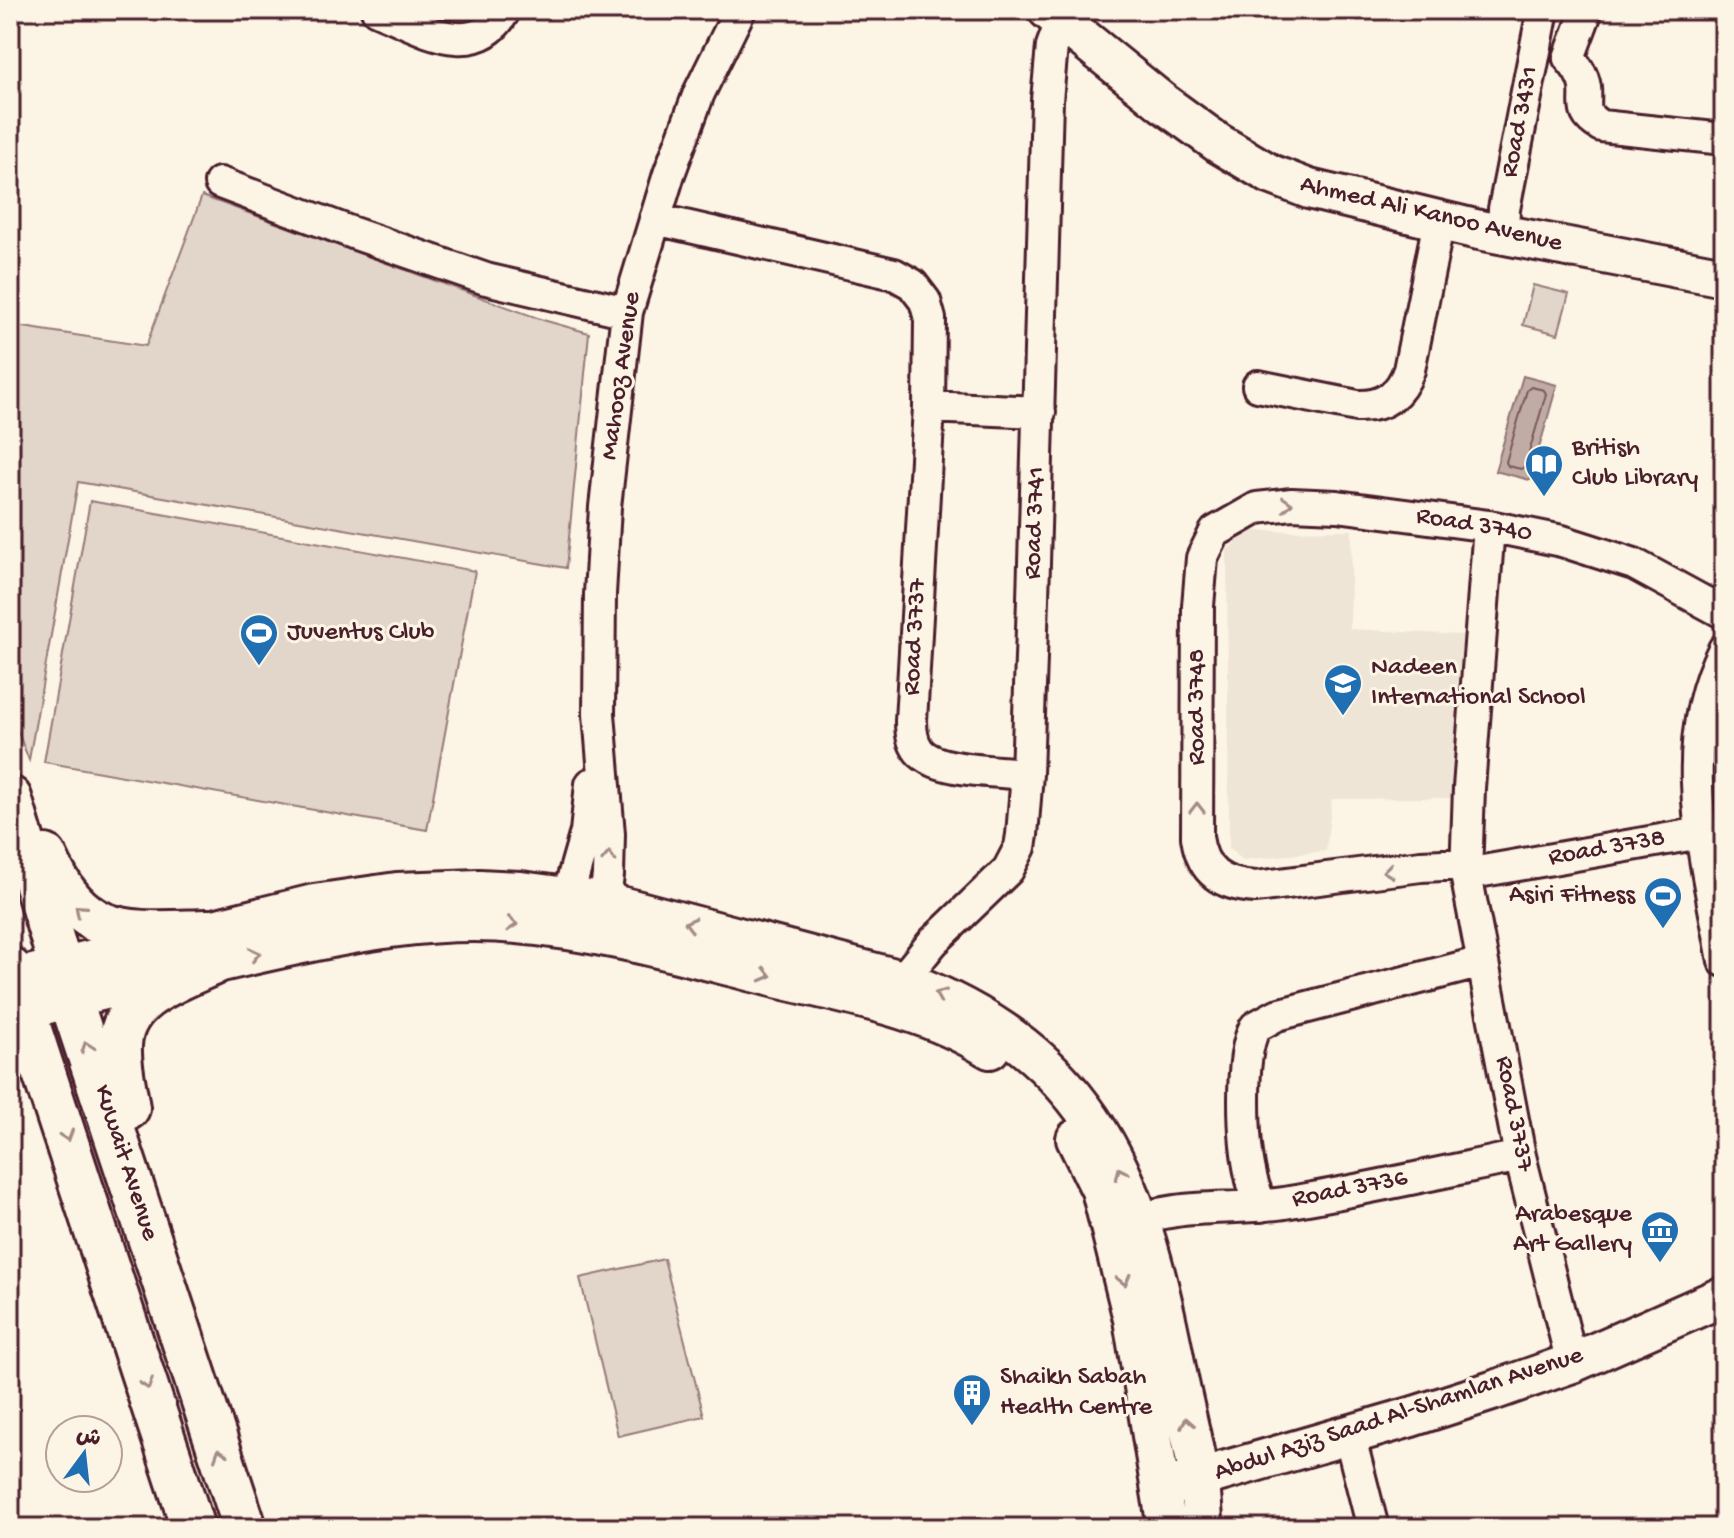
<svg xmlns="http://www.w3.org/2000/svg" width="1734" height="1538" font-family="'Gochi Hand','Playpen Sans Arabic',sans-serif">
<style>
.built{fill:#eee5d7}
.green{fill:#e2d5ca;stroke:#967a7a;stroke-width:2}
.water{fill:#c0aca5;stroke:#917474;stroke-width:2}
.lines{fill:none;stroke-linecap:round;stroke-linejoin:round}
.shore{stroke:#79575c;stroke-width:2}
.minor-casing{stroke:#4a1f2b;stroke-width:36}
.tertiary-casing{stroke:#4a1f2b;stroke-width:44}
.secondary-casing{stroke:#4a1f2b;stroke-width:48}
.minor{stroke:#fcf5e5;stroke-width:30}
.tertiary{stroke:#fcf5e5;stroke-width:38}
.secondary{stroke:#fcf5e5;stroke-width:42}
.oneway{stroke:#a38a88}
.labels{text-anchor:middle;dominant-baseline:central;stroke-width:6;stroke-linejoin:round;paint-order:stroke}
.street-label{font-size:26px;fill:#4a1f2b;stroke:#fcf5e5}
.poi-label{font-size:26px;fill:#4a1f2b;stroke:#fcf5e5;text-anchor:start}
</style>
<rect width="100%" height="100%" fill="#fcf5e5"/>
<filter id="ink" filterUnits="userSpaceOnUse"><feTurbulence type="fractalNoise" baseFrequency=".0125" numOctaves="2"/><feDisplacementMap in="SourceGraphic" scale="16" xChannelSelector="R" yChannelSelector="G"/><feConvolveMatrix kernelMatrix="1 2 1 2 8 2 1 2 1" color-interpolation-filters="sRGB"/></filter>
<g filter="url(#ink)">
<!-- built -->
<path class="built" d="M 1352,530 L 1350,629 L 1463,635 L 1453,798 L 1332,799 L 1326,851 L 1243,860 L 1229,849 L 1227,550 L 1250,531 Z"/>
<!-- green -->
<path class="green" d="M 202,196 L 543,320 L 589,333 L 566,568 L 78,482 L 29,760 L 10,712 L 10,325 L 146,346 Z
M 1533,285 L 1569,294 L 1558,334 L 1523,325 Z
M 90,501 L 475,571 L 427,830 L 44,762 Z
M 664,1259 L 704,1416 L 618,1436 L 580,1278 Z"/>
<!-- water -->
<path class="water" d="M 1523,376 L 1557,385 L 1530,480 L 1495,471 Z"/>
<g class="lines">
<!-- shore -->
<path class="shore" d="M 1531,387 L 1544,390 L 1546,394 L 1525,466 L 1521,469 L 1508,466 L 1506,462 L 1527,390 Z"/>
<!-- minor casing -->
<g class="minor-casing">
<path id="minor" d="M 377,10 C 420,27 475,64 505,10
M 1587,10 L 1569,58 C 1577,67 1583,75 1585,87 C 1587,106 1579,113 1601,126 L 1724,139
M 220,183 L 353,233 L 486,279 L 627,312
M 655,219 L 894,274 L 912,284 L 925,301 L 930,319 L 929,407 L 911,721 C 911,732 912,742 919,751 C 936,772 1000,771 1027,774
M 1503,235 L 1504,209 L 1543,10
M 1258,386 L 1357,406 C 1384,407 1400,395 1409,370 L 1439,221
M 929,407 L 1040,412
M 1489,526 L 1469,788 L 1466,874 L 1520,1156 L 1572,1363
M 1724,649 C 1673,747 1706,859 1724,961
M 1465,864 L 1421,866 L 1256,887 C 1222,885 1202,873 1197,837 L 1198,606 L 1202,558 L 1215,532 L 1257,508 L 1292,504 L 1337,506 L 1489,526 L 1562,541 L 1634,564 L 1724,613
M 1466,874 L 1701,833
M 562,916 L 586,832 L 591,784
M 602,924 L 608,875 L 609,834 L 599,714 L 600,594 L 605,507 L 627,312 L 669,174 L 699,93 L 740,10
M 902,980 L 933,942 L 1008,870 L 1020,847 L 1022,835 L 1027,774 L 1033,599 L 1047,100 L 1052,46 L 1061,22
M 1261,1206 C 1258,1196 1253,1187 1251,1176 C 1243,1142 1239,1058 1255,1027 L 1277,1015 L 1482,962
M 1121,1226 C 1182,1200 1229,1213 1290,1202 C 1367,1189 1443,1172 1520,1156
M 1349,1434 L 1373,1528"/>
</g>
<!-- tertiary casing -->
<g class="tertiary-casing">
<path id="tertiary" d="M 1048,10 L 1163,103 L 1218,143 L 1270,174 L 1309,189 L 1479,230 L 1724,277
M 13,979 L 314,904 L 397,892 L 479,889 L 521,891 L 605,902 L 902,980 C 1097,1054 1141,1182 1177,1373 C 1187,1423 1203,1476 1203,1528
M 24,1010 C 104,990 185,970 265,952 C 349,933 432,916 518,924 C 604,931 688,956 772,977 C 846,995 925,1008 990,1049
M 1076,1139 L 1101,1190 L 1133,1319 L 1167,1528
M 1175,1485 L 1411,1417 L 1492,1391 L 1572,1363 L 1724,1296"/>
</g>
<!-- secondary casing -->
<g class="secondary-casing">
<path id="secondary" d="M 10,798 L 70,998 L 245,1528
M 45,856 C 83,942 126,933 208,931
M 10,969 L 193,1528
M 128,1108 C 125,1087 119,1067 120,1046 C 121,997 178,980 214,963"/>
</g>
<!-- minor -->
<use href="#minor" class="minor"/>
<!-- tertiary -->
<use href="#tertiary" class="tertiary"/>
<!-- secondary -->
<use href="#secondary" class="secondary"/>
</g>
<!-- one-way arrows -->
<defs><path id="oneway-chevron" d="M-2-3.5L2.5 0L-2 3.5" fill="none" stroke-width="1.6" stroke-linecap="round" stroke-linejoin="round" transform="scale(2)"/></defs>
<g class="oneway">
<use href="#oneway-chevron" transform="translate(1287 504) rotate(-3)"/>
<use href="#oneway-chevron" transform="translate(1197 808) rotate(-90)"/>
<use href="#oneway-chevron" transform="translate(609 857) rotate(-88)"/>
<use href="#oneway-chevron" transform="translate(1388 871) rotate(172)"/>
<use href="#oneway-chevron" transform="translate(80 910) rotate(-139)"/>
<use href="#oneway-chevron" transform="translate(512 924) rotate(4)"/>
<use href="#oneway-chevron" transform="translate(690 924) rotate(-165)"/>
<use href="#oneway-chevron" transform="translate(255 954) rotate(-13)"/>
<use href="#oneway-chevron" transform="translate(766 975) rotate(14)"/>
<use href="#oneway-chevron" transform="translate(940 995) rotate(-157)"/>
<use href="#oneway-chevron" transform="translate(87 1047) rotate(-109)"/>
<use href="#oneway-chevron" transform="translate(67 1136) rotate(72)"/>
<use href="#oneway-chevron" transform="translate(1121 1173) rotate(-115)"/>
<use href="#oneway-chevron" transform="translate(1124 1280) rotate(76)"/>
<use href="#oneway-chevron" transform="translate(147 1384) rotate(72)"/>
<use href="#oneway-chevron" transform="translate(1187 1423) rotate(-101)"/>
<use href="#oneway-chevron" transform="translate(220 1454) rotate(-108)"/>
</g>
</g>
<!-- icons -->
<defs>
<g id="library-pin" transform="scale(2)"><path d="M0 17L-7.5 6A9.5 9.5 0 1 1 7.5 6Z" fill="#1f6fb2" stroke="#fcf5e5"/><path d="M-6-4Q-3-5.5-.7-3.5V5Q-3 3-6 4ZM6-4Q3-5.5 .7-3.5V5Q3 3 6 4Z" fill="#fff"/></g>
<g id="stadium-pin" transform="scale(2)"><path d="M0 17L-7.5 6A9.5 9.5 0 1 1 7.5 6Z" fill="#1f6fb2" stroke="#fcf5e5"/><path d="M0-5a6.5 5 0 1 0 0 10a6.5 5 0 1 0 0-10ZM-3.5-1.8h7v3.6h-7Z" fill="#fff"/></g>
<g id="school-pin" transform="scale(2)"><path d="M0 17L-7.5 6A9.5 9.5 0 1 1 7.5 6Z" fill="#1f6fb2" stroke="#fcf5e5"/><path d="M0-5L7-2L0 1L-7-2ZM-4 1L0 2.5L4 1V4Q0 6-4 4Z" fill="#fff"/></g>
<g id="museum-pin" transform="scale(2)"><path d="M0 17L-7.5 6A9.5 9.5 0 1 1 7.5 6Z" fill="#1f6fb2" stroke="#fcf5e5"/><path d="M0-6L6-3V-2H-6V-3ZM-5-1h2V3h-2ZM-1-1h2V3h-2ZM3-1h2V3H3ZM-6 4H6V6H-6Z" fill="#fff"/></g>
<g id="building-pin" transform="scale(2)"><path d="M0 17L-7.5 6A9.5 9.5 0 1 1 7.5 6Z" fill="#1f6fb2" stroke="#fcf5e5"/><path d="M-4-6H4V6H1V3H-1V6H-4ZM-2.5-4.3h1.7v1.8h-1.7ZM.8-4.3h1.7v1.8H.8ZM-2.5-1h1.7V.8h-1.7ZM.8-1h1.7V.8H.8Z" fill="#fff"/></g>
</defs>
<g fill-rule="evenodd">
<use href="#library-pin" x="1544" y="464"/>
<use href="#stadium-pin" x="259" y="633"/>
<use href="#school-pin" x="1343" y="683"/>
<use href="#stadium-pin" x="1663" y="896"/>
<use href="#museum-pin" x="1660" y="1230"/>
<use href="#building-pin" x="972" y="1393"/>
</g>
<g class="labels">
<!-- street labels -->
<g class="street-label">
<text transform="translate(1521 122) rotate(-79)">Road 3431</text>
<text transform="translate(1431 215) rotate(13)">Ahmed Ali Kanoo Avenue</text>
<text transform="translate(622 376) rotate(-82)">Mahooz Avenue</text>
<text transform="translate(1036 523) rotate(-88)">Road 3741</text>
<text transform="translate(1474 526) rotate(9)">Road 3740</text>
<text transform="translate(916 637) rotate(-87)">Road 3737</text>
<text transform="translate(1198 707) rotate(-90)">Road 3748</text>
<text transform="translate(1607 849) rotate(-10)">Road 3738</text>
<text transform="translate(1513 1114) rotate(79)">Road 3737</text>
<text transform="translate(125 1163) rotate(72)">Kuwait Avenue</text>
<text transform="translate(1350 1190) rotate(-11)">Road 3736</text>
<text transform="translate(1399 1415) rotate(-18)">Abdul Aziz Saad Al-Shamlan Avenue</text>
</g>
<!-- poi labels -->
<g class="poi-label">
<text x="1572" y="449">British<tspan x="1572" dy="30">Club Library</tspan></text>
<text x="287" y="633">Juventus Club</text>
<text x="1371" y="668">Nadeen<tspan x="1371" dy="30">International School</tspan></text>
<text x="1635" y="896" text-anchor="end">Asiri Fitness</text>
<text x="1632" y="1215" text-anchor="end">Arabesque<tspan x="1632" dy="30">Art Gallery</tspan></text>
<text x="1000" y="1378">Shaikh Sabah<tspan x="1000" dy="30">Health Centre</tspan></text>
</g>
</g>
<!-- margin -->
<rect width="1734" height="1538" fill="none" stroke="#fcf5e5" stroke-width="40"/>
<rect x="20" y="20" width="1694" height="1498" fill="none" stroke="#4a1f2b" stroke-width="3" filter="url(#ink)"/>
<!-- north arrow -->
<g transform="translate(84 1454) rotate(15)"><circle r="38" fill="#fcf5e5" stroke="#b59f9b" stroke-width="2"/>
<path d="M0-6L14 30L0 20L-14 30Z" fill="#1f6fb2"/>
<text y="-12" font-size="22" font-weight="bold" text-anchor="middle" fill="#4a1f2b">ش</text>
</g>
</svg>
